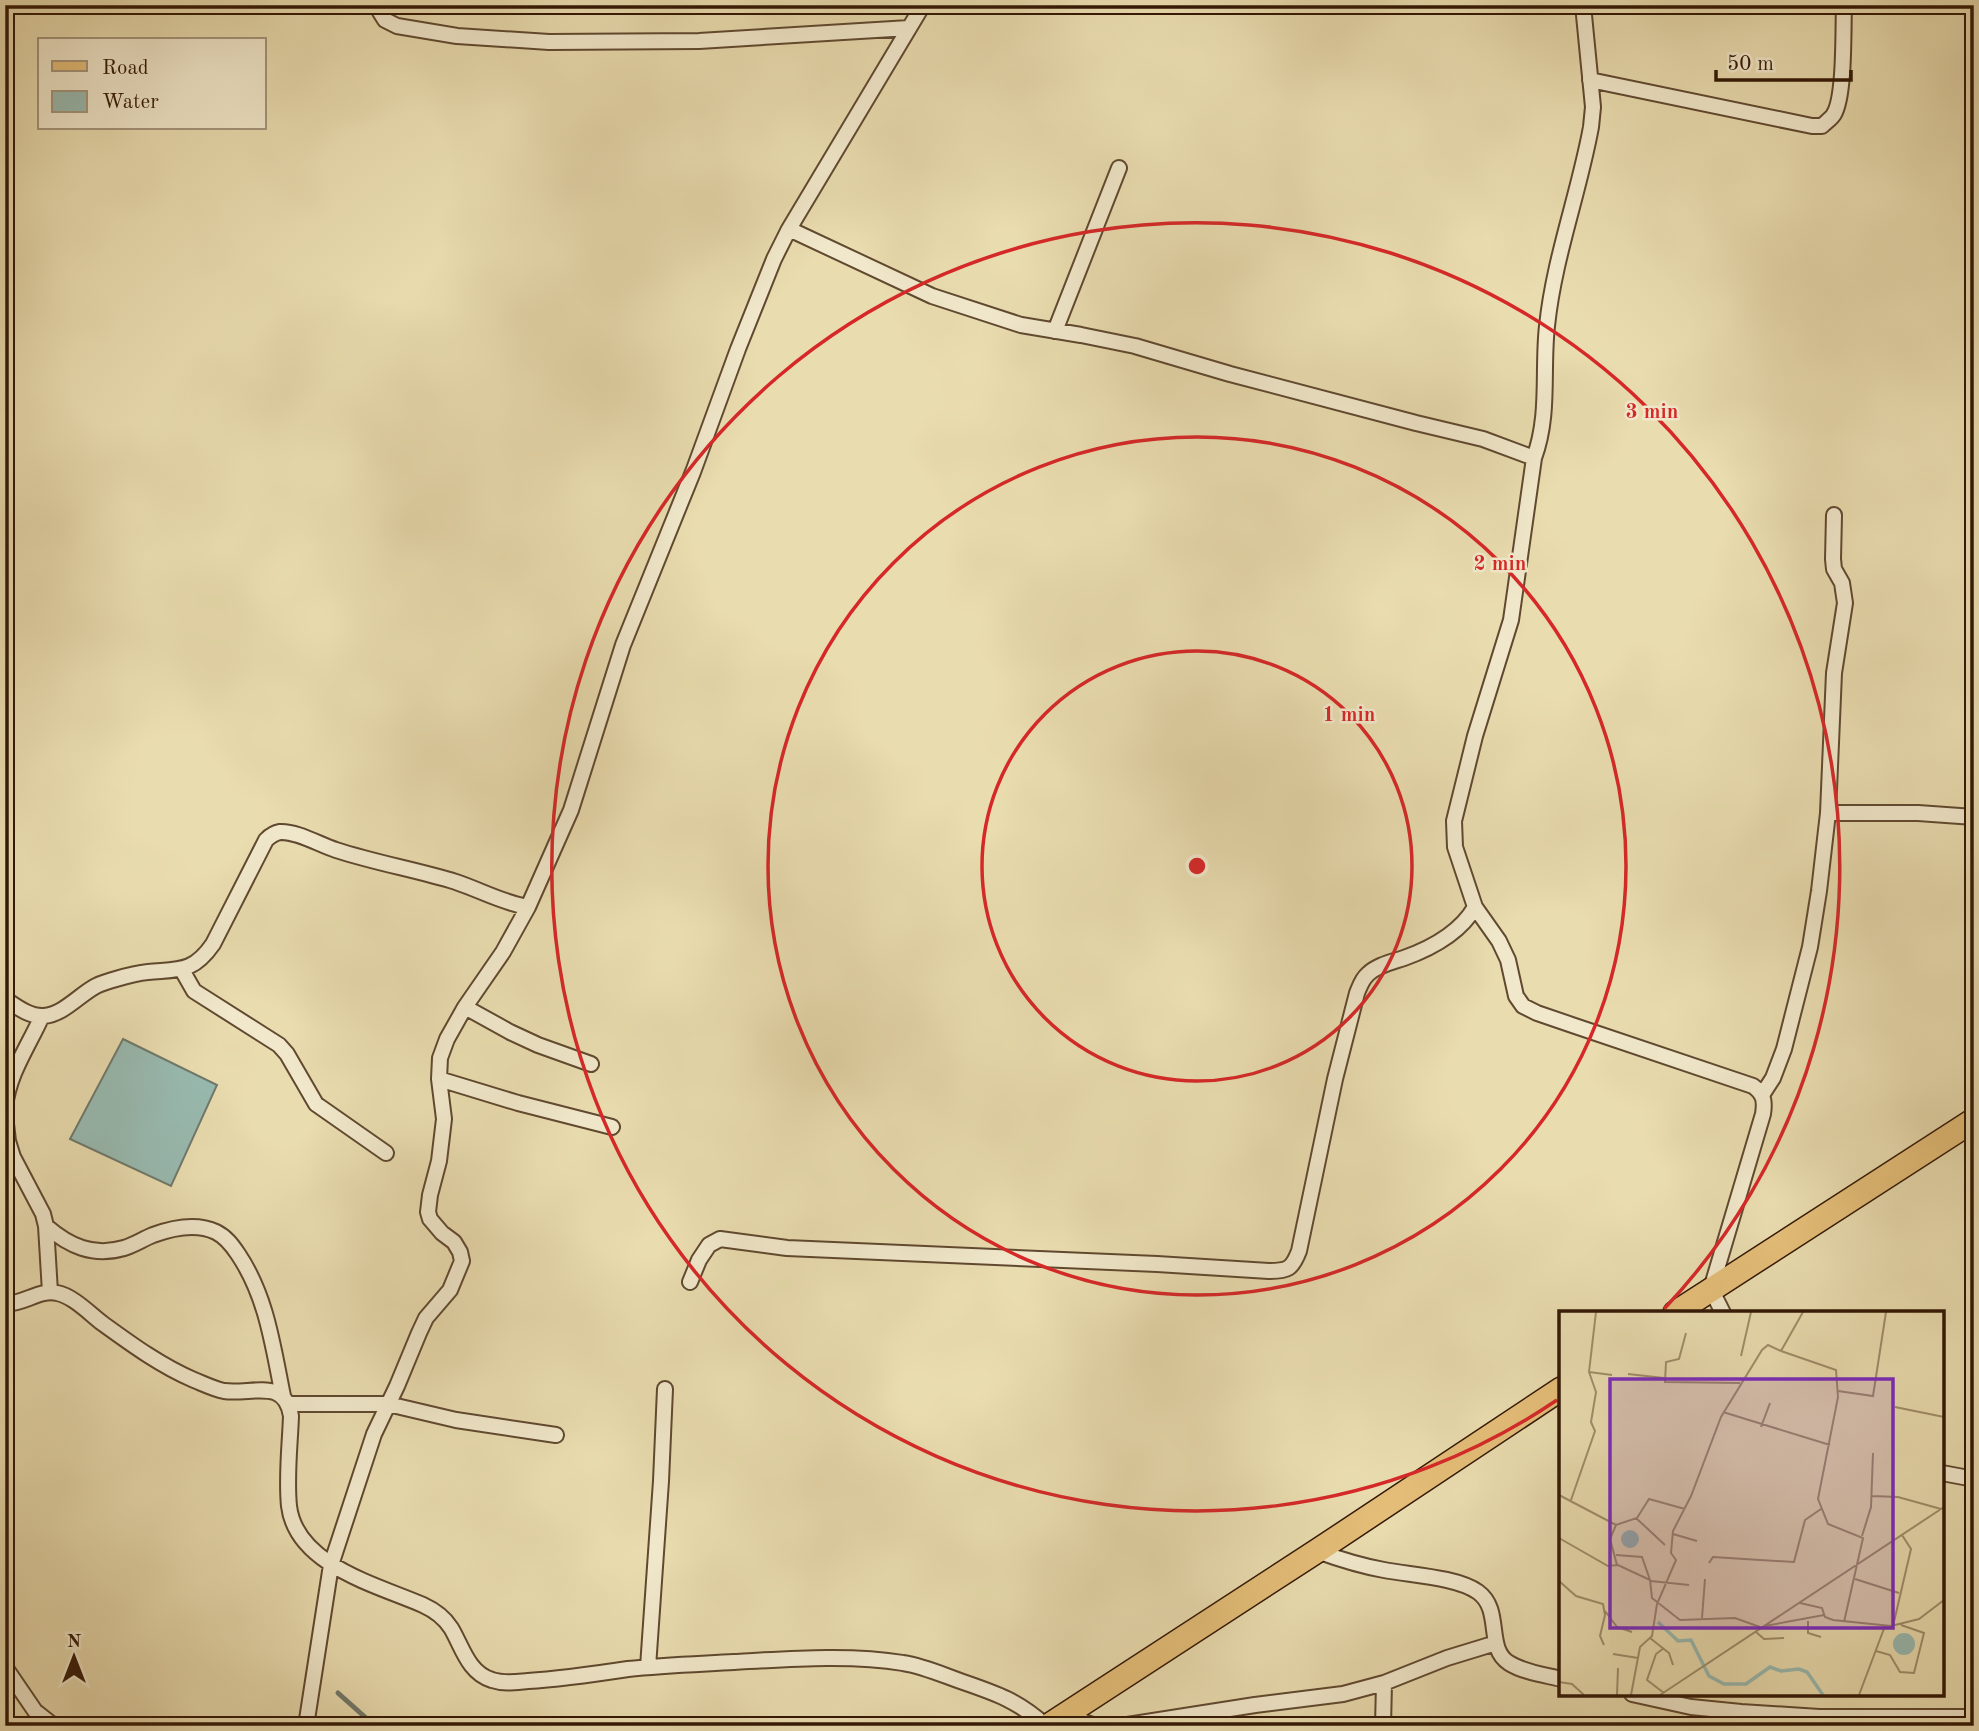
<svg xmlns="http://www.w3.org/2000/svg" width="1979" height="1731" font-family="'Old Standard TT',serif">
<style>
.water{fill:#98bab0;stroke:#70796c;stroke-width:2}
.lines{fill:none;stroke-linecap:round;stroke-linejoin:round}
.stream{stroke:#70796c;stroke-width:5}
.minor-casing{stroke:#604930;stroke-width:18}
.primary-casing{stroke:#331806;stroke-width:26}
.minor{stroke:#f1e8cb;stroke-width:14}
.primary{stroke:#e4be78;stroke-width:23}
.ring{fill:none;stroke:#d62828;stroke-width:3.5}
.inset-river{fill:none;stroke:#98bab0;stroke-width:3.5}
.inset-road{fill:none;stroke:#a08e6b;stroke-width:2}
.view{fill:#7b2cbf;fill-opacity:0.15;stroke:#7b2cbf;stroke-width:3.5}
.inset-edge{fill:none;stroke:#331806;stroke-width:3.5}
.centre{fill:#d62828;stroke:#f1e8cb;stroke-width:3.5}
.ring-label{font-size:21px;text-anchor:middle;font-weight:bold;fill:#d62828;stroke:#f1e8cb;stroke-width:5;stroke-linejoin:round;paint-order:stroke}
</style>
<rect width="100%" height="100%" fill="#e9dcaf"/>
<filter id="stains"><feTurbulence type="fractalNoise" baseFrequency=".00286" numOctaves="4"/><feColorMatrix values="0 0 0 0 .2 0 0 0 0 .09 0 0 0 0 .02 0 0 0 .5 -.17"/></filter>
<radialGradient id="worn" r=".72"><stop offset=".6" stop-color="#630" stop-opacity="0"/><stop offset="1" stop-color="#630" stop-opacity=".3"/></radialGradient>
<!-- water -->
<path class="water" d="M 123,1039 L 217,1085 L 171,1186 L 70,1139 Z"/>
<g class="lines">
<!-- stream -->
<path class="stream" d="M 338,1693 L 375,1726"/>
<!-- minor casing -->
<g class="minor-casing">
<path id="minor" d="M 378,5 L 380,12 L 385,20 L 397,26 L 457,36 L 549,42 L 699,41 L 909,28
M 1583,5 L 1593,107 L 1591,127 C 1579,193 1554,258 1547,326 C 1542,370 1550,415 1534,458 L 1511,620 L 1475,736 L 1454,821 L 1455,847 L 1475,907 L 1499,941 L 1508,960 L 1516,996 L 1523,1006 L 1537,1013 L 1572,1025 L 1753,1086 C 1764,1094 1765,1101 1763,1114 L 1711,1289 L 1723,1313
M 1590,80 L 1812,126 L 1822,126 C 1826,122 1832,118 1834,114 C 1845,96 1843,29 1844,5
M 789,229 L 932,296 L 1021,325 L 1081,335 L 1135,346 L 1230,374 L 1416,423 L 1483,439 L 1534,458
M 1055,331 L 1119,168
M 1828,813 L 1918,813 L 1974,817
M 182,970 L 194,991 L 279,1045 L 287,1054 L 316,1104 L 386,1153
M 5,999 C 17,1007 30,1017 44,1016 C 64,1014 79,995 96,986 C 102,983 109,981 116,979 C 126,976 137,973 148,972 C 179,969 193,973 213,944 L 266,840 C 270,836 274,833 280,832 C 297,831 320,845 336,850 C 376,863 417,870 456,882 C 480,890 503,903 528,907
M 465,1007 L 510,1032 L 538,1045 L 591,1064
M 439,1079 L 518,1103 L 612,1127
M 1762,1095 L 1773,1078 L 1784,1049 L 1810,947 L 1819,891 L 1828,813 L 1834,673 L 1845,603 L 1842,583 L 1834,569 L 1833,559 L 1834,515
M 5,1107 C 9,1073 28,1047 42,1016
M 5,1115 L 8,1141 L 13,1157 L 43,1214 L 46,1226 L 50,1292
M 46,1226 C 69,1246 93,1257 124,1248 C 134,1245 143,1239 153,1235 C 172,1228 197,1223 216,1232 C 226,1237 232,1245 238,1254 C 267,1297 273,1347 283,1396
M 690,1282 L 699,1260 L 709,1245 L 720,1239 L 787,1248 L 1157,1264 L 1269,1271 C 1288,1271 1292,1269 1299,1251 L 1335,1079 L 1357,993 C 1360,986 1362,979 1368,974 C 1377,965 1392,962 1404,958 C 1432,948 1460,933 1475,907
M 5,1304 C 24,1304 40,1289 57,1293 C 73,1296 89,1313 102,1323 C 131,1344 161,1366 194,1380 C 204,1384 214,1389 224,1391 C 251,1395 285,1377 291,1416 C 290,1445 286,1476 289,1506 C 296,1565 377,1585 423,1605 C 434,1610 444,1617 451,1628 C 462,1646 468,1673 492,1680 C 504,1684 516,1682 528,1681 C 562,1679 595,1674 628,1669 C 663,1665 699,1664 734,1662 C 787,1659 851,1654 903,1663 C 923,1666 943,1675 963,1682 C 998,1694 1018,1701 1046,1726
M 289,1404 L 388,1404 L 456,1420 L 556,1435
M 1942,1473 L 1974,1479
M 1317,1551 C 1339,1559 1361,1566 1384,1570 C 1410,1575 1457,1577 1478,1592 C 1503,1610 1485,1648 1509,1663 C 1523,1672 1545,1675 1561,1679
M 5,1667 L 35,1711 L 54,1726
M 648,1667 L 661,1481 L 665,1389
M 1632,1694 L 1691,1707 L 1741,1712 L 1819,1717 L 1974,1717
M 1067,1713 L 1081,1721 L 1096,1726
M 306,1726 L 331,1565 L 374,1434 L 397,1386 L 419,1333 L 426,1318 L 450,1290 L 462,1261 L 460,1252 L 454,1242 L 442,1233 L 430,1219 L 428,1212 L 430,1195 L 439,1161 L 444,1119 L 439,1079 L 440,1058 L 447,1039 L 465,1007 L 503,952 L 528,907 L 571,810 L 623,645 L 693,472 L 738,349 L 774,259 L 789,229 L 923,5
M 1121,1726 L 1255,1705 L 1343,1694 L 1384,1683 L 1447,1658 L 1496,1643
M 1383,1726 L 1384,1683"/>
</g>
<!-- primary casing -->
<g class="primary-casing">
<path id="primary" d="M 1675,1313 L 1974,1120
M 1048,1726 L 1317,1551 L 1561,1389"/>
</g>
<!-- minor -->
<use href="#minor" class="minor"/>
<!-- primary -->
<use href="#primary" class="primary"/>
</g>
<!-- distance rings -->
<g class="ring">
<circle cx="1197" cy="866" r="215"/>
<circle cx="1197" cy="866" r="429"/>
<path d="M1557 1400A644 644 0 1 1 1664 1309"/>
</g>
<!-- overview -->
<g transform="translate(1559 1311)">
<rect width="385" height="385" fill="#e9dcaf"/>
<path d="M62 228a9 9 0 1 1 18 0a9 9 0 1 1-18 0ZM334 333a11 11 0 1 1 22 0a11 11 0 1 1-22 0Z" fill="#98bab0"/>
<path class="inset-river" d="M 99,311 L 119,330 L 132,329 L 150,365 L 165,373 L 187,373 L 211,356 L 222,360 L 240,358 L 248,361 L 264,384"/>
<path class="inset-road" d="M 127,22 L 120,48 L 107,51 L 106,71 L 181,72M 222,40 L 277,59 L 279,86 L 259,188 L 269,213 L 304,227 L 285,311M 182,45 L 192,1M 30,61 L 53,64M 69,63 L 105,67M 279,80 L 314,85 L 327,1M 336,96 L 385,106M 164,101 L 271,134M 202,116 L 211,92M 0,184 L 57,214 L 78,207 L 90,188 L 126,198M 313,185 L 339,186 L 382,198M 12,189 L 36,120 L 32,111 L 37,81 L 30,61 L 37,1M 77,207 L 106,234M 57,214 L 51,228 L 58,254M 114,223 L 138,230M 303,225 L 312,196 L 314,142M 0,227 L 49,255 L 59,254 L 91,269 L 93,287 L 121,309 L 176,307 L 201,316M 57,244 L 83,246 L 91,269M 150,252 L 154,246 L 235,251 L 246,209 L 262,198M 296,268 L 340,282M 0,270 L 17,285 L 44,293 L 46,304 L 41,325 L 45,334M 92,270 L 130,274M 241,292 L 263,297 L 266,306 L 274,309 L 332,315 L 360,308 L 385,289M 46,300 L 58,316 L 73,321M 143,307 L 146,268M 249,310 L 249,322 L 262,326M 206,315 L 265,304M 334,315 L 352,238 L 343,224M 197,321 L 205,328 L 225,327M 91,327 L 110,342 L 114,354M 317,340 L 331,344 L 341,361 L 355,362 L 365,322 L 342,314M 54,343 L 79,347M 0,371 L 13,373 L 25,384M 105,382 L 88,369 L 97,343 L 105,337M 58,384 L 59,357M 72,384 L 81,336 L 93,325 L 98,293 L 117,249 L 112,242 L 114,220 L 132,185 L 162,106 L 203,39 L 209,34 L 222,40 L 244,1M 101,384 L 385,196M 300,384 L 326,315"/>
<path class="view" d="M 51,68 L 334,68 L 334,317 L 51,317 Z"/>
<rect width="385" height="385" class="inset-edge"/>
</g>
<circle cx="1197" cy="866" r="10" class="centre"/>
<g class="ring-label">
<text x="1652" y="418">3 min</text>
<text x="1500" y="570">2 min</text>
<text x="1349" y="721">1 min</text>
</g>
<!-- margin -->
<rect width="1979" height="1731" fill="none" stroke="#e9dcaf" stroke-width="28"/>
<rect x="7" y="7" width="1965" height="1717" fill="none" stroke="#331806" stroke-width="3.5"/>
<rect x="14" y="14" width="1951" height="1703" fill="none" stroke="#331806" stroke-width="2"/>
<!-- legend -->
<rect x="38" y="38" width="228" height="91" fill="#f1e8cb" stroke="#a5957c" stroke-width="2"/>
<rect x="52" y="61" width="35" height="10" fill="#e4be78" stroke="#a5957c" stroke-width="2"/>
<text x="102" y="74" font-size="21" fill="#331806">Road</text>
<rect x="52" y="91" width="35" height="21" fill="#98bab0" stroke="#a5957c" stroke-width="2"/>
<text x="102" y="108" font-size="21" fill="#331806">Water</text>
<!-- north arrow -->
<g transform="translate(74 1657)" stroke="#f1e8cb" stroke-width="5" paint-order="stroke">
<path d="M0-5L12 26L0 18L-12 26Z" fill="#331806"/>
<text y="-10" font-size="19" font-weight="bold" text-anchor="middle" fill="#331806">N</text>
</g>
<!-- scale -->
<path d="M1716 70v10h135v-10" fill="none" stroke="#331806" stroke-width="3.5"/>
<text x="1727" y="70" font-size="21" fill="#331806" stroke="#f1e8cb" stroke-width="5" paint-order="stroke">50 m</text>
<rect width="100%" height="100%" filter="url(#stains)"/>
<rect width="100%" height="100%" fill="url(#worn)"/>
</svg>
